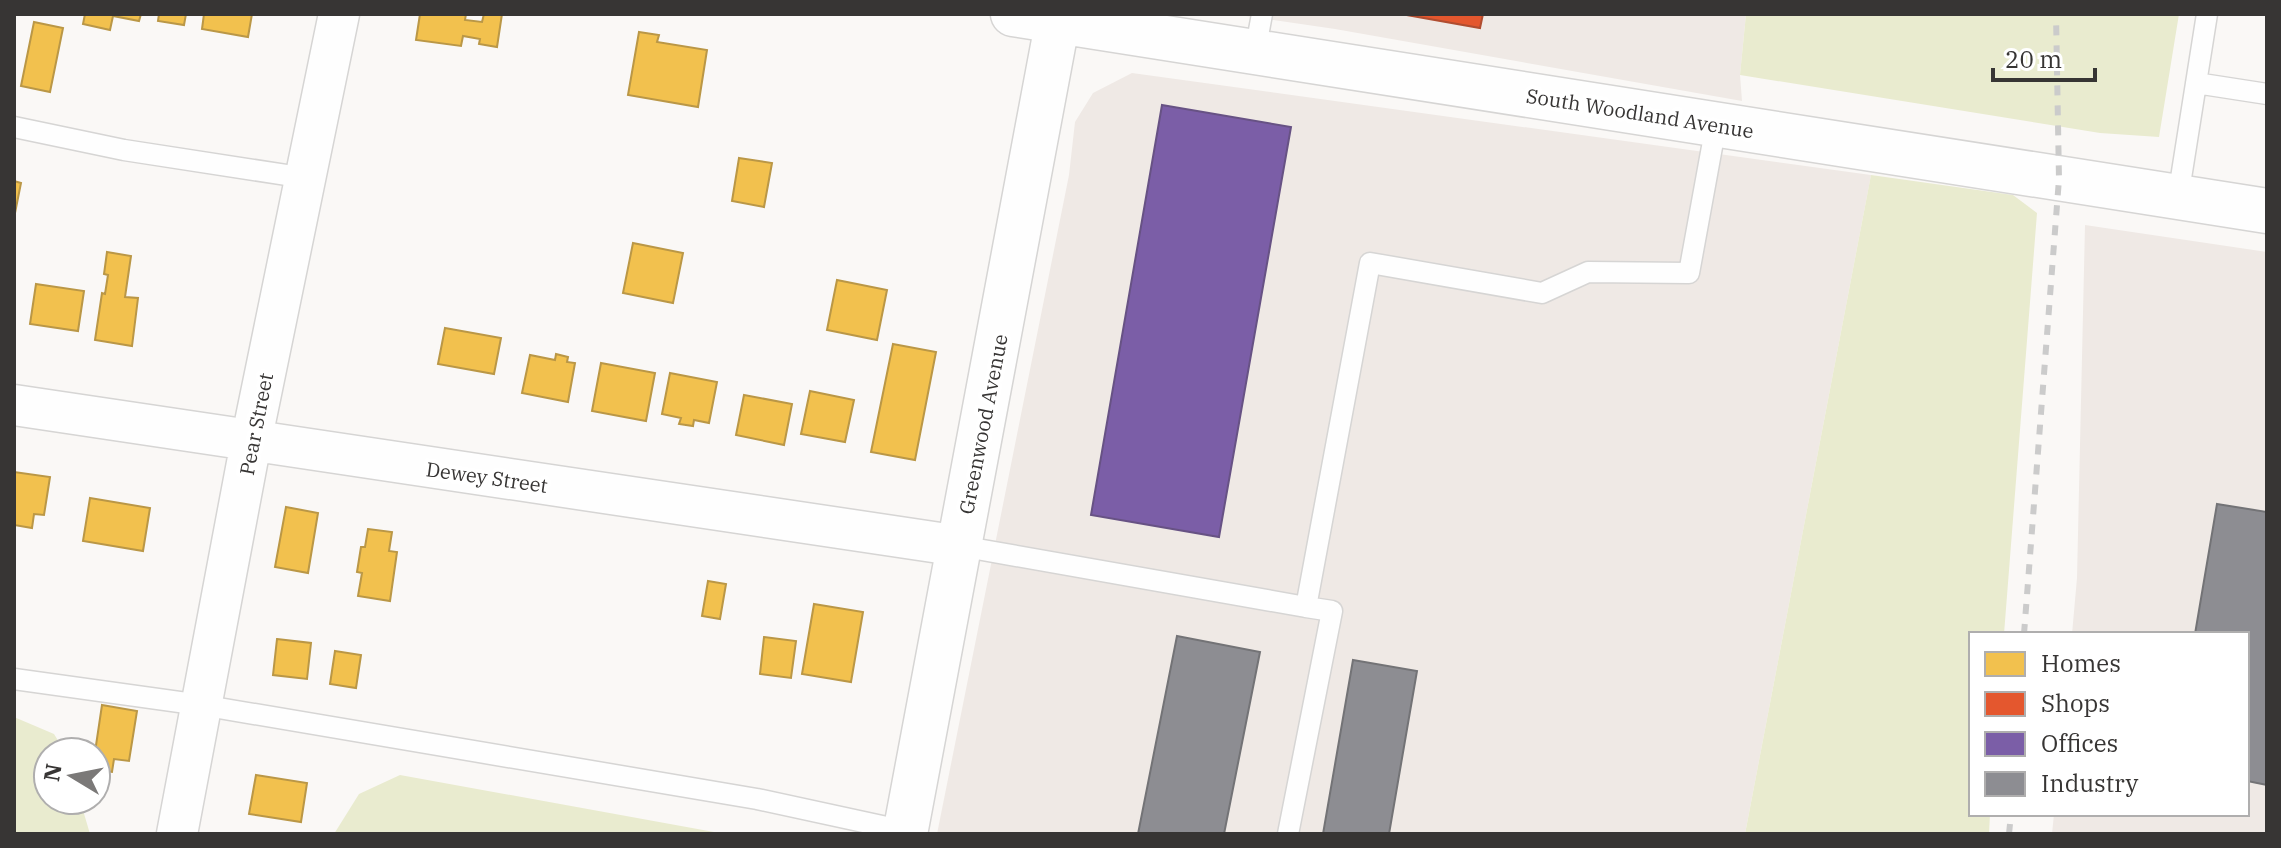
<svg xmlns="http://www.w3.org/2000/svg" width="2281" height="848" font-family="'IBM Plex Serif',serif">
<style>
.built{fill:#efe9e5}
.green{fill:#e9ebcf}
.homes{fill:#f2c14e;stroke:#ba9746;stroke-width:2}
.shops{fill:#e4572e;stroke:#b04d30;stroke-width:2}
.offices{fill:#7b5ea7;stroke:#675284;stroke-width:2}
.industry{fill:#8d8d92;stroke:#737376;stroke-width:2}
.lines{fill:none;stroke-linecap:round;stroke-linejoin:round}
.service-casing{stroke:#d6d5d4;stroke-width:23}
.minor-casing{stroke:#d6d5d4;stroke-width:43}
.tertiary-casing{stroke:#d6d5d4;stroke-width:47}
.service{stroke:#fefefe;stroke-width:20}
.minor{stroke:#fefefe;stroke-width:40}
.tertiary{stroke:#fefefe;stroke-width:44}
.rail{stroke:#cbcbcb;stroke-width:6;stroke-dasharray:10 10;stroke-linecap:butt}
.labels{text-anchor:middle;dominant-baseline:central;stroke-width:8;stroke-linejoin:round;paint-order:stroke}
.street-label{font-size:20px;fill:#373534;stroke:#fff}
</style>
<rect width="100%" height="100%" fill="#faf8f6"/>
<!-- built -->
<path class="built" d="M 1232,14 L 1746,14 L 1740,75 L 1742,101 L 1335,29 Z
M 1132,73 L 1871,175 L 1745,834 L 937,834 L 1069,175 L 1075,122 L 1093,93 Z
M 2085,225 L 2267,252 L 2267,834 L 2052,834 L 2054,814 L 2247,814 L 2247,634 L 2072,634 L 2077,578 Z"/>
<!-- green -->
<path class="green" d="M 1746,14 L 2179,14 L 2159,137 L 2100,133 L 1740,75 Z
M 1871,175 L 2013,195 L 2037,213 L 2004,634 L 1971,634 L 1971,814 L 1990,814 L 1989,834 L 1745,834 Z
M 14,717 L 54,734 L 65,752 L 48,752 L 48,800 L 80,800 L 90,834 L 14,834 Z
M 400,775 L 725,834 L 334,834 L 359,794 Z"/>
<!-- homes -->
<path class="homes" d="M 85,14 L 141,14 L 139,21 L 113,16 L 110,30 L 83,24 Z
M 159,14 L 186,14 L 184,25 L 158,21 Z
M 204,14 L 252,14 L 248,37 L 202,29 Z
M 420,14 L 466,14 L 465,20 L 482,22 L 484,14 L 502,14 L 497,47 L 479,44 L 480,39 L 463,36 L 461,46 L 416,40 Z
M 34,22 L 63,28 L 50,92 L 21,86 Z
M 639,32 L 659,35 L 657,42 L 707,50 L 698,107 L 628,95 Z
M 739,158 L 772,163 L 764,207 L 732,201 Z
M 14,181 L 21,183 L 14,218 Z
M 633,243 L 683,253 L 673,303 L 623,293 Z
M 107,252 L 131,256 L 125,297 L 138,298 L 132,346 L 95,340 L 102,293 L 105,294 L 108,275 L 104,274 Z
M 837,280 L 887,290 L 877,340 L 827,330 Z
M 36,284 L 84,291 L 78,331 L 30,324 Z
M 445,328 L 501,338 L 494,374 L 438,364 Z
M 893,344 L 936,352 L 915,460 L 871,452 Z
M 556,354 L 568,357 L 567,362 L 575,363 L 568,402 L 522,393 L 530,355 L 555,360 Z
M 601,363 L 655,373 L 646,421 L 592,411 Z
M 670,373 L 717,382 L 709,423 L 694,420 L 693,426 L 679,424 L 681,418 L 662,414 Z
M 810,391 L 854,400 L 845,442 L 801,434 Z
M 744,395 L 792,404 L 784,445 L 736,435 Z
M 14,472 L 50,477 L 44,515 L 34,514 L 32,528 L 14,525 Z
M 90,498 L 150,508 L 143,551 L 83,541 Z
M 286,507 L 318,513 L 308,573 L 275,567 Z
M 368,529 L 392,532 L 389,551 L 397,552 L 390,601 L 358,596 L 362,573 L 357,572 L 361,547 L 365,547 Z
M 708,581 L 726,584 L 720,619 L 702,616 Z
M 814,604 L 863,612 L 851,682 L 802,674 Z
M 764,637 L 796,641 L 791,678 L 760,674 Z
M 277,639 L 311,643 L 307,679 L 273,675 Z
M 335,651 L 361,655 L 356,688 L 330,684 Z
M 102,705 L 137,711 L 129,761 L 114,759 L 112,772 L 96,770 L 95,752 Z
M 256,775 L 307,783 L 301,822 L 249,814 Z"/>
<!-- shops -->
<path class="shops" d="M 1401,14 L 1483,14 L 1480,28 Z"/>
<!-- offices -->
<path class="offices" d="M 1162,105 L 1291,127 L 1219,537 L 1091,515 Z"/>
<!-- industry -->
<path class="industry" d="M 2217,504 L 2267,512 L 2267,785 L 2247,781 L 2247,634 L 2195,634 Z
M 1177,636 L 1260,652 L 1224,834 L 1138,834 Z
M 1353,660 L 1417,671 L 1389,834 L 1323,834 Z"/>
<g class="lines">
<!-- service casing -->
<g class="service-casing">
<path id="service" d="M 1255,52 L 1262,14
M 2196,83 L 2267,94
M 14,127 L 124,150 L 306,178
M 2178,197 L 2207,14
M 960,546 L 1306,607 L 1370,263 L 1542,293 L 1588,272 L 1689,273 L 1716,125
M 14,679 L 201,705 L 757,799 L 905,831
M 1288,834 L 1332,611 L 1306,607"/>
</g>
<!-- minor casing -->
<g class="minor-casing">
<path id="minor" d="M 14,405 L 960,546
M 177,834 L 251,442 L 339,14"/>
</g>
<!-- tertiary casing -->
<g class="tertiary-casing">
<path id="tertiary" d="M 1013,14 L 2267,211
M 905,834 L 1059,14"/>
</g>
<!-- service -->
<use href="#service" class="service"/>
<!-- minor -->
<use href="#minor" class="minor"/>
<!-- tertiary -->
<use href="#tertiary" class="tertiary"/>
<!-- rail -->
<path class="rail" d="M 2024,634 L 2059,179 L 2056,14
M 2009,834 L 2011,814"/>
</g>
<g class="labels">
<!-- street labels -->
<g class="street-label">
<text transform="translate(1640 113) rotate(9)">South Woodland Avenue</text>
<text transform="translate(256 424) rotate(-79)">Pear Street</text>
<text transform="translate(983 424) rotate(-79)">Greenwood Avenue</text>
<text transform="translate(487 477) rotate(8)">Dewey Street</text>
</g>
</g>
<!-- border -->
<rect width="2281" height="848" fill="none" stroke="#373534" stroke-width="32"/>
<!-- legend -->
<rect x="1969" y="632" width="280" height="184" fill="#ffffff" stroke="#afaeae" stroke-width="2"/>
<rect x="1985" y="652" width="40" height="24" fill="#f2c14e" stroke="#afaeae" stroke-width="2"/>
<text x="2041" y="672" font-size="24" fill="#373534">Homes</text>
<rect x="1985" y="692" width="40" height="24" fill="#e4572e" stroke="#afaeae" stroke-width="2"/>
<text x="2041" y="712" font-size="24" fill="#373534">Shops</text>
<rect x="1985" y="732" width="40" height="24" fill="#7b5ea7" stroke="#afaeae" stroke-width="2"/>
<text x="2041" y="752" font-size="24" fill="#373534">Offices</text>
<rect x="1985" y="772" width="40" height="24" fill="#8d8d92" stroke="#afaeae" stroke-width="2"/>
<text x="2041" y="792" font-size="24" fill="#373534">Industry</text>
<!-- north arrow -->
<g transform="translate(72 776) rotate(280)"><circle r="38" fill="#ffffff" stroke="#afaeae" stroke-width="2"/>
<path d="M0-6L14 30L0 20L-14 30Z" fill="#7b7978"/>
<text y="-12" font-size="22" font-weight="bold" text-anchor="middle" fill="#373534">N</text>
</g>
<!-- scale -->
<path d="M1993 68v12h102v-12" fill="none" stroke="#373534" stroke-width="4"/>
<text x="2005" y="68" font-size="24" fill="#373534" stroke="#ffffff" stroke-width="6" paint-order="stroke">20 m</text>
</svg>
